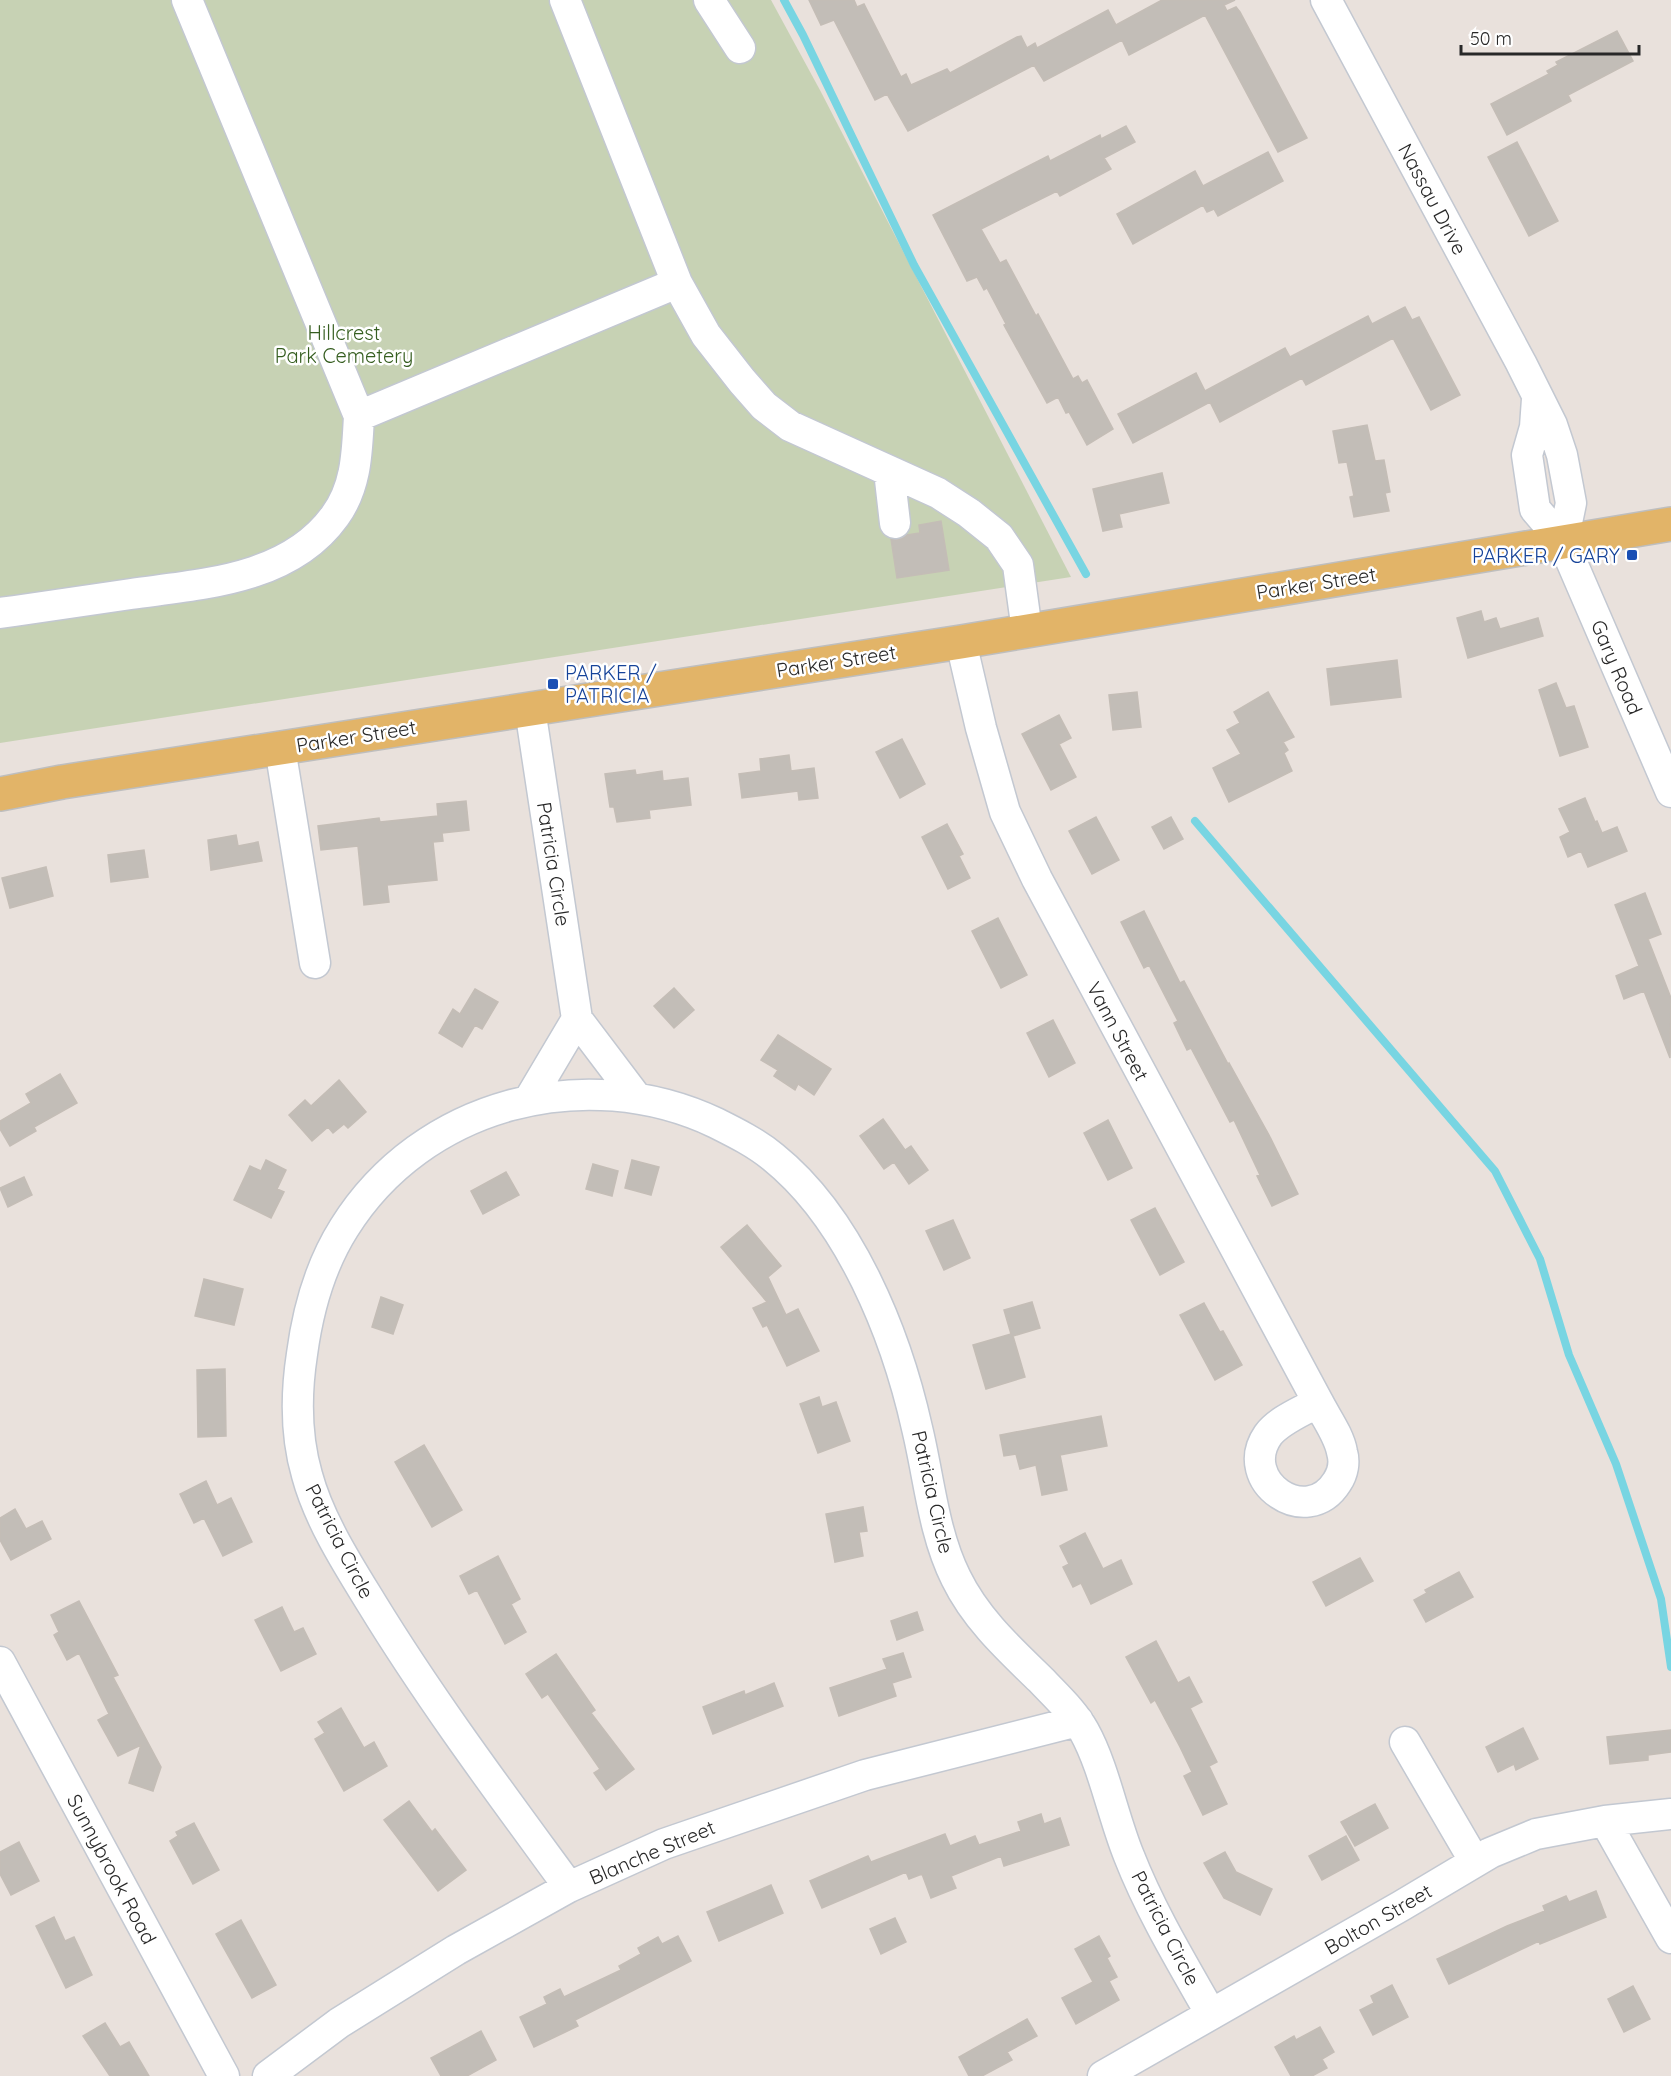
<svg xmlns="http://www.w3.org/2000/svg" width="1671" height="2076" font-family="Quicksand,sans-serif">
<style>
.cemetery{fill:#c7d2b4}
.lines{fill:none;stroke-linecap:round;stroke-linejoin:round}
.stream{stroke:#78d5e2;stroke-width:8}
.building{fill:#c2bdb7;stroke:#c4bdb6;stroke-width:1.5}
.minor-casing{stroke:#c3c8d1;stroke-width:33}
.major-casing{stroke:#bebebe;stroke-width:36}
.minor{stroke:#fff;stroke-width:30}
.major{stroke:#e2b468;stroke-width:33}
.transit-dot{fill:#1a4fb4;stroke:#fff;stroke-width:2}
.labels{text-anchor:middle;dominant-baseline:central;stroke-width:5;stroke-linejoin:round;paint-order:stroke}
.street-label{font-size:20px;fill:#282828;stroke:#fff}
.park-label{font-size:20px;fill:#365e20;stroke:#fff}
.transit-label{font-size:20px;fill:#164399;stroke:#fff;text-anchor:end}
</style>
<rect width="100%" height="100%" fill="#e9e1dc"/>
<!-- cemetery -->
<path class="cemetery" d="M 0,0 L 771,0 L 821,92 L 1071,577 L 0,743 Z"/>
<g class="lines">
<!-- stream -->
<path class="stream" d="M 784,0 L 803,35 L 914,265 L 1086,574
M 1195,821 L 1495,1171 L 1540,1259 L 1569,1355 L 1616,1464 L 1661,1599 L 1671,1667"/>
</g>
<!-- building -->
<path class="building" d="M 809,0 L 854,0 L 857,7 L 864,4 L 901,77 L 906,74 L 911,85 L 947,69 L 950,73 L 1017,37 L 1021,36 L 1027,48 L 1035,43 L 1037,48 L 1108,10 L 1116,25 L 1162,0 L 1235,0 L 1224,5 L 1227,11 L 1236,7 L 1240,12 L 1307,138 L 1278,152 L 1205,15 L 1129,55 L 1122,40 L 1044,81 L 1034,65 L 908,131 L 887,94 L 875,100 L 834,20 L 821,25 Z
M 1617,31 L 1633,61 L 1568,95 L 1571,101 L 1507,135 L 1491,104 L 1549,74 L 1547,71 L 1558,65 L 1556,62 Z
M 1126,126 L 1135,142 L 1104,158 L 1111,169 L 1060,196 L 1057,191 L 981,229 L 1000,263 L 1006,260 L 1036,316 L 1038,314 L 1073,379 L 1078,376 L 1082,383 L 1087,380 L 1113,429 L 1087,445 L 1069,412 L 1066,413 L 1058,397 L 1047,403 L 1004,325 L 1006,324 L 987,288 L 984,290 L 977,277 L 967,281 L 933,215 L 1048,156 L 1050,161 L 1100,135 L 1101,139 Z
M 1517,142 L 1558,221 L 1529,236 L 1488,157 Z
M 1268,152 L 1283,181 L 1218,216 L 1214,209 L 1207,212 L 1203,205 L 1133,244 L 1117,214 L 1195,171 L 1203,186 Z
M 1405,307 L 1412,320 L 1419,317 L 1460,395 L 1431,410 L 1393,338 L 1306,385 L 1302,378 L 1220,422 L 1210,402 L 1133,443 L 1118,414 L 1196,373 L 1205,391 L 1285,348 L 1290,357 L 1368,316 L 1372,324 Z
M 1367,425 L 1375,461 L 1384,460 L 1390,492 L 1385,493 L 1389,511 L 1354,517 L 1350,497 L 1354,496 L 1347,462 L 1339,463 L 1333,431 Z
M 1162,473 L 1169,503 L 1119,514 L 1122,527 L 1103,531 L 1093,489 Z
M 941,521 L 949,570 L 897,578 L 891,539 L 898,540 L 907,535 L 920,533 L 919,525 Z
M 1481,611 L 1484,622 L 1496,618 L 1500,629 L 1538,618 L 1543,636 L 1468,658 L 1457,618 Z
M 1397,660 L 1401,697 L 1331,705 L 1327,669 Z
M 1556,683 L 1566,708 L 1574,706 L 1588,747 L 1560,756 L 1539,690 Z
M 1137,692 L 1141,727 L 1113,730 L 1109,695 Z
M 1268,692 L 1294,737 L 1283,742 L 1288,750 L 1284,753 L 1292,771 L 1229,802 L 1213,768 L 1241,754 L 1227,730 L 1240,723 L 1234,712 Z
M 1059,715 L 1071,738 L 1059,744 L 1076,777 L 1051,790 L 1022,734 Z
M 902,739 L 925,784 L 900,798 L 876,752 Z
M 789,755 L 791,771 L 814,768 L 818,798 L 799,800 L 798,791 L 742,798 L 739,774 L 761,771 L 760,759 Z
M 635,770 L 636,775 L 662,771 L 663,781 L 688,778 L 691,805 L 649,810 L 650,818 L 617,822 L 614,807 L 610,807 L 605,774 Z
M 1585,798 L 1595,822 L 1597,821 L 1602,833 L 1617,827 L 1627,851 L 1588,867 L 1581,851 L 1568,857 L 1560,837 L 1570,832 L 1559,809 Z
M 466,801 L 469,830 L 442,833 L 443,841 L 433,842 L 437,880 L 387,885 L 389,902 L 364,905 L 358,846 L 321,850 L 318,826 L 379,818 L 380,822 L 438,816 L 437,804 Z
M 1096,817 L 1119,860 L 1092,874 L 1069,831 Z
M 1171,817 L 1183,839 L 1164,849 L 1152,827 Z
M 947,824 L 963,854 L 959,856 L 970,878 L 948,889 L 922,837 Z
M 236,835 L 238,846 L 258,842 L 262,861 L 211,870 L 208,840 Z
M 144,850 L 148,877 L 111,882 L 108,855 Z
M 46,867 L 53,896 L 10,908 L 2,878 Z
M 1645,893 L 1661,934 L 1648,939 L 1671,998 L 1670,1058 L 1644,991 L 1624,999 L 1616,976 L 1639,966 L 1615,905 Z
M 1144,911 L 1180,983 L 1184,981 L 1228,1064 L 1229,1063 L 1269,1135 L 1298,1194 L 1272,1206 L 1257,1176 L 1260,1175 L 1234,1120 L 1230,1122 L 1191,1048 L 1187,1050 L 1174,1023 L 1178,1021 L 1149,965 L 1144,968 L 1121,922 Z
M 998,918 L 1027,975 L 1001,988 L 972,931 Z
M 674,988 L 694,1010 L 674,1028 L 654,1006 Z
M 475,989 L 498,1002 L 482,1029 L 475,1025 L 462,1047 L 439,1033 L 453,1009 L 460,1014 Z
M 1053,1020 L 1075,1063 L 1049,1077 L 1027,1033 Z
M 778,1035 L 831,1069 L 814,1095 L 798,1084 L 795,1090 L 774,1076 L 778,1070 L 761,1060 Z
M 60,1074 L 77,1103 L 34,1127 L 36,1131 L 10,1146 L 0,1129 L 0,1121 L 31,1103 L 26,1094 Z
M 339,1080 L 366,1112 L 348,1128 L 344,1124 L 333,1133 L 328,1127 L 312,1141 L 289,1115 L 305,1100 L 311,1106 Z
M 883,1119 L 905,1150 L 911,1146 L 928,1170 L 909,1184 L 894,1162 L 884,1169 L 860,1136 Z
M 1108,1120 L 1132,1168 L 1108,1180 L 1084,1133 Z
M 266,1160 L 286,1170 L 277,1189 L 284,1192 L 271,1218 L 234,1200 L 250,1166 L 261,1171 Z
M 632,1160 L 659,1167 L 651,1195 L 625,1188 Z
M 593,1164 L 618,1171 L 612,1196 L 586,1189 Z
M 506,1172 L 519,1195 L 483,1214 L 471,1191 Z
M 24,1177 L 32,1195 L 8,1207 L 0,1188 Z
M 1155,1208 L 1184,1262 L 1160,1275 L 1131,1220 Z
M 953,1220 L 970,1258 L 944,1270 L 926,1231 Z
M 747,1225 L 781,1266 L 768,1277 L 786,1315 L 798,1309 L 819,1351 L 787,1366 L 767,1325 L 763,1327 L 753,1308 L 767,1302 L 721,1247 Z
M 204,1279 L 243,1289 L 234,1325 L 195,1316 Z
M 381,1297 L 403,1305 L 393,1334 L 372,1327 Z
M 1032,1302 L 1040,1328 L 1013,1336 L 1025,1377 L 986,1389 L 973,1345 L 1011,1334 L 1004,1310 Z
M 1204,1303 L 1220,1332 L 1223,1331 L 1242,1365 L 1215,1380 L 1180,1315 Z
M 225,1369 L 226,1436 L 198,1437 L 197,1370 Z
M 819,1397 L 822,1407 L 836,1402 L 850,1441 L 818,1453 L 800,1404 Z
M 1101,1416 L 1107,1446 L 1060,1455 L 1067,1490 L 1042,1495 L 1036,1465 L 1020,1469 L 1016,1454 L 1004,1456 L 1000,1435 Z
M 424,1445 L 462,1510 L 432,1527 L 395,1462 Z
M 206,1481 L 217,1505 L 231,1498 L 252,1542 L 223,1556 L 204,1518 L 194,1523 L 180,1494 Z
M 863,1507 L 867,1531 L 859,1532 L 863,1556 L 835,1562 L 826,1514 Z
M 15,1509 L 26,1529 L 42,1521 L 51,1539 L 11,1560 L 0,1540 L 0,1518 Z
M 1085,1533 L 1103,1569 L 1121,1560 L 1132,1584 L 1091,1604 L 1081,1583 L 1073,1587 L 1063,1567 L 1069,1564 L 1060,1546 Z
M 498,1556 L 520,1599 L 511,1604 L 526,1632 L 505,1644 L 477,1590 L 469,1594 L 460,1576 Z
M 1360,1558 L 1373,1581 L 1326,1606 L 1313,1582 Z
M 1459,1572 L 1473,1597 L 1426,1622 L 1414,1600 L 1427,1593 L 1425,1590 Z
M 79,1601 L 118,1675 L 113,1677 L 161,1767 L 153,1791 L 129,1783 L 141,1745 L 118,1756 L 98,1720 L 109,1714 L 79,1653 L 67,1660 L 54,1635 L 59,1632 L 51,1615 Z
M 282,1607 L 294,1632 L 303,1628 L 316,1654 L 281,1671 L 255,1620 Z
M 917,1612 L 923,1630 L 897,1640 L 891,1621 Z
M 1156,1641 L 1178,1683 L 1189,1677 L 1202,1702 L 1190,1708 L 1217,1762 L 1209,1766 L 1227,1804 L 1203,1815 L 1184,1776 L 1192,1772 L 1180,1747 L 1155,1700 L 1151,1703 L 1126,1657 Z
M 903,1653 L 911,1677 L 892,1683 L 896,1696 L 839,1716 L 830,1688 L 887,1669 L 883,1659 Z
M 556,1654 L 595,1710 L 591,1713 L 634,1769 L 606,1790 L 594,1773 L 600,1769 L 548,1694 L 542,1698 L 526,1674 Z
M 774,1683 L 783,1706 L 713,1734 L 703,1707 L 744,1691 L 745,1695 Z
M 341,1708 L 364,1748 L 374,1742 L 387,1766 L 344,1791 L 315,1739 L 325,1733 L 318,1722 Z
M 1523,1728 L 1538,1759 L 1516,1770 L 1514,1764 L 1498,1772 L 1486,1747 Z
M 1671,1730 L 1671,1752 L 1648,1755 L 1648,1760 L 1610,1764 L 1607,1737 Z
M 409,1801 L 432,1832 L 435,1829 L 466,1870 L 438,1891 L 384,1820 Z
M 1375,1804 L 1388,1828 L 1355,1846 L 1341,1822 Z
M 1041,1814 L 1044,1824 L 1060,1818 L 1069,1845 L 1004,1866 L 1001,1856 L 951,1876 L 956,1888 L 931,1898 L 922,1874 L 909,1879 L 906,1872 L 822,1908 L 810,1881 L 868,1856 L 871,1862 L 945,1834 L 950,1846 L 975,1836 L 979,1845 L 1021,1831 L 1018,1822 Z
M 194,1823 L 219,1870 L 193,1884 L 170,1841 L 178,1836 L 176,1832 Z
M 1346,1836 L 1359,1860 L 1322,1880 L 1309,1856 Z
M 19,1842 L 39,1881 L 11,1895 L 0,1874 L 0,1852 Z
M 1225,1852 L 1236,1872 L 1272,1889 L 1260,1915 L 1224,1898 L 1204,1863 Z
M 771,1885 L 783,1913 L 719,1941 L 707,1912 Z
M 1596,1891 L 1606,1917 L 1540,1944 L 1539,1941 L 1449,1984 L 1437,1959 L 1507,1926 L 1545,1911 L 1543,1906 L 1566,1896 L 1569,1902 Z
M 54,1917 L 65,1941 L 74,1937 L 92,1975 L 66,1988 L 36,1926 Z
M 895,1918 L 906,1942 L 881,1954 L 870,1929 Z
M 241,1920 L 276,1985 L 252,1998 L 216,1934 Z
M 678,1936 L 691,1961 L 575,2020 L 578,2026 L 534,2047 L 520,2017 L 547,2004 L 544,1997 L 560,1989 L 564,1997 L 621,1970 L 619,1966 L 641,1954 L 638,1948 L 658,1937 L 662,1944 Z
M 1099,1936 L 1110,1956 L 1107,1958 L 1117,1977 L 1109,1981 L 1119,2000 L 1076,2024 L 1062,1998 L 1093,1982 L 1075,1949 Z
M 1392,1985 L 1408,2017 L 1373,2035 L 1360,2010 L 1374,2003 L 1371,1996 Z
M 1633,1986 L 1650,2019 L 1624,2032 L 1608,1999 Z
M 1027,2019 L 1037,2036 L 1007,2052 L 1012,2060 L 982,2076 L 969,2076 L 959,2057 Z
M 105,2023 L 120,2047 L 129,2042 L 149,2076 L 110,2076 L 83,2036 Z
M 1320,2027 L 1334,2052 L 1322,2059 L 1327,2068 L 1312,2076 L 1291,2076 L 1275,2047 L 1294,2036 L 1296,2040 Z
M 481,2031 L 496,2060 L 467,2076 L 441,2076 L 431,2058 Z"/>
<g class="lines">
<!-- minor casing -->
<g class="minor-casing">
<path id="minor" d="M 565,0 L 677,283 L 706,335 L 742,381 L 764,406 L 790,426 L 938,493 L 969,513 L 999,537 L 1018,565 L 1027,631
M 709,0 L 740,48
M 1326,0 L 1521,363 L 1552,425 L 1562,455 L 1571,503 L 1563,542
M 1537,399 L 1535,427 L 1527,455 L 1535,509 L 1563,542 L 1671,792
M 359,416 L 677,283
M 889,471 L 895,523
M 0,613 C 44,607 88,600 131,594 C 202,584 289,580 335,516 C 357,486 357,451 359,416 L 187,0
M 961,642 L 981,728 L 1005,812 L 1037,879 L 1318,1402 C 1326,1418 1339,1435 1342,1452 C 1345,1462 1343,1473 1337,1482 C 1307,1530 1236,1481 1268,1435 C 1279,1420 1303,1411 1318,1402
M 530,709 L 577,1019 L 636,1097
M 280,748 L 315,963
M 529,1100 L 577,1019
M 0,1662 L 224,2076
M 1405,1742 L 1475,1862
M 1605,1821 L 1671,1938
M 569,1887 C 501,1794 432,1702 372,1604 C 348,1565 319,1520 307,1475 C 296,1437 296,1393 302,1354 C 308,1309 320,1266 344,1228 C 422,1103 585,1061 716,1123 C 736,1133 756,1143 773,1157 C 850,1219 896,1334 917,1428 C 929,1477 933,1532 956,1578 C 976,1619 1009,1649 1041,1680 C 1056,1696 1073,1711 1084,1731 C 1104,1767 1113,1817 1129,1856 C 1151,1912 1182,1963 1211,2014
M 268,2076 L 339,2023 L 456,1950 L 569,1887 L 664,1844 L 865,1775 L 1078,1721
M 1103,2076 L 1401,1906 L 1490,1853 L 1536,1834 L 1605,1821 L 1671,1814"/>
</g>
<!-- major casing -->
<g class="major-casing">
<path id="major" d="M 0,794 L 62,782 L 961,642 L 1671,524"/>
</g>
<!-- minor -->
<use href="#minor" class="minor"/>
<!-- major -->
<use href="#major" class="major"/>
</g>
<!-- markers -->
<g class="transit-dot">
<rect x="1626" y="549" width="12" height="12" rx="3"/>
<rect x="547" y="678" width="12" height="12" rx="3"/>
</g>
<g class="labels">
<!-- street labels -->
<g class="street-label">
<text transform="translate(1433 199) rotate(62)">Nassau Drive</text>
<text transform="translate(1316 583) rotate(-9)">Parker Street</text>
<text transform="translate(836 661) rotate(-9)">Parker Street</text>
<text transform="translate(1617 667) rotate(67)">Gary Road</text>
<text transform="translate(356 736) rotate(-9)">Parker Street</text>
<text transform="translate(554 864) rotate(81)">Patricia Circle</text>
<text transform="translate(1118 1031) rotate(62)">Vann Street</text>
<text transform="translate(933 1492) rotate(77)">Patricia Circle</text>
<text transform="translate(340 1541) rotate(63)">Patricia Circle</text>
<text transform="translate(652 1852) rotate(-23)">Blanche Street</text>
<text transform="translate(112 1869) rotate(62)">Sunnybrook Road</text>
<text transform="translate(1378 1919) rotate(-30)">Bolton Street</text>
<text transform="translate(1166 1928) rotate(63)">Patricia Circle</text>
</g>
<!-- park labels -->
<g class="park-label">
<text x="344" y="332">Hillcrest<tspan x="344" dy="23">Park Cemetery</tspan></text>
</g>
<!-- transit labels -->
<g class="transit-label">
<text x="1620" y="555">PARKER / GARY</text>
<text x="565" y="672" text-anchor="start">PARKER /<tspan x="565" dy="23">PATRICIA</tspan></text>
</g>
</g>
<!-- scale -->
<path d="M1461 45v9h178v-9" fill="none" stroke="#282828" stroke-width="3"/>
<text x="1470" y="45" font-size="18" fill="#282828" stroke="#ffffff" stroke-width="4.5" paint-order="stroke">50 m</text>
</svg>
